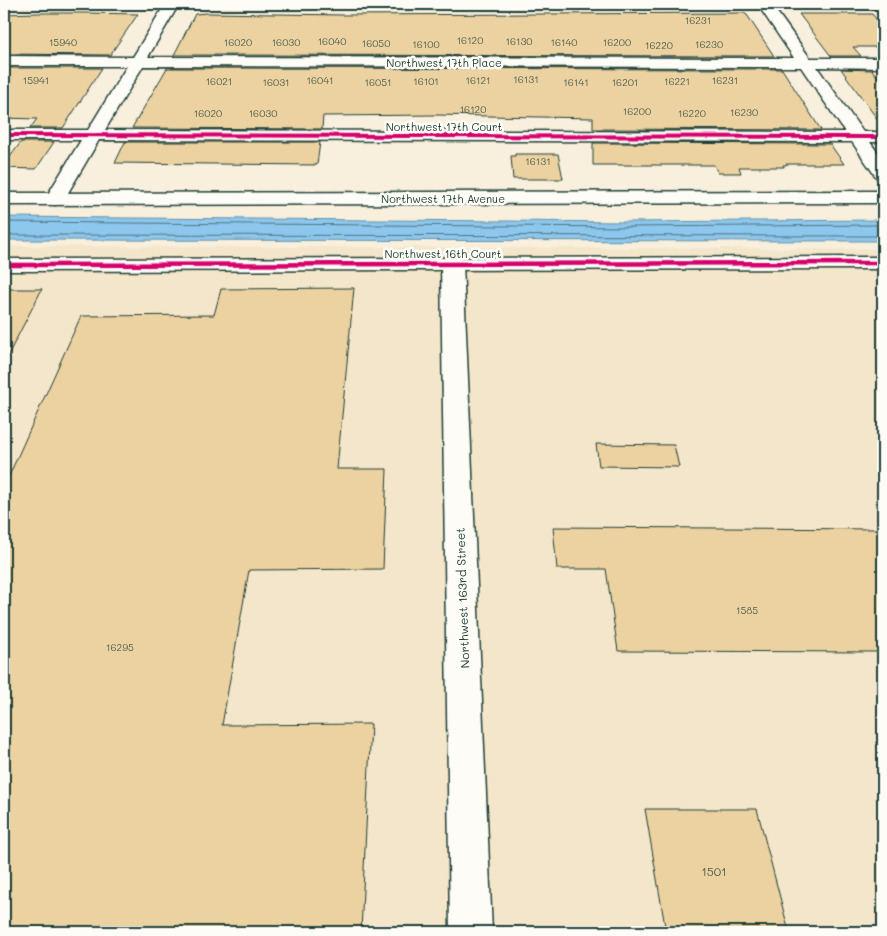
<svg xmlns="http://www.w3.org/2000/svg" width="887" height="936" font-family="Mali,sans-serif">
<style>
.built{fill:#f4e6cb}
.water{fill:#8ec7ed;stroke:#6290a3}
.lines{fill:none;stroke-linecap:round;stroke-linejoin:round}
.shore{stroke:#4b747e;stroke-width:1}
.building{fill:#ecd2a1;stroke:#1f3d34}
.minor-casing{stroke:#1f3d34;stroke-width:3}
.tertiary-casing{stroke:#1f3d34;stroke-width:3}
.minor{fill:#fdfcf7;fill-rule:evenodd}
.tertiary{fill:#fdfcf7;fill-rule:evenodd}
.cycleway-far1-casing{stroke:#fdfcf7;stroke-width:5.5}
.cycleway-casing{stroke:#fdfcf7;stroke-width:7}
.cycleway-far1{stroke:#d6006c;stroke-width:4}
.cycleway{stroke:#d6006c;stroke-width:4.5}
.labels{text-anchor:middle;dominant-baseline:central;stroke-width:5;stroke-linejoin:round;paint-order:stroke}
.number-label{font-size:10px;fill:#52624f}
.far-street-label{font-size:11px;fill:#1f3d34;stroke:#fdfcf7}
.street-label{font-size:12px;fill:#1f3d34;stroke:#fdfcf7}
.near-number-label{font-size:12px;fill:#52624f}
</style>
<rect width="100%" height="100%" fill="#f8efdd"/>
<filter id="ink" filterUnits="userSpaceOnUse"><feTurbulence type="fractalNoise" baseFrequency=".02" numOctaves="2"/><feDisplacementMap in="SourceGraphic" scale="10" xChannelSelector="R" yChannelSelector="G"/><feConvolveMatrix kernelMatrix="1 2 1 2 8 2 1 2 1" color-interpolation-filters="sRGB"/></filter>
<g filter="url(#ink)">
<!-- built -->
<path class="built" d="M 4,246 L 883,249 L 883,932 L 4,932 Z"/>
<!-- water -->
<path class="water" d="M 4,217 L 626,222 L 883,220 L 883,241 L 4,240 Z"/>
<g class="lines">
<!-- shore -->
<path class="shore" d="M 4,222 L 626,227 L 883,225
M 4,235 L 883,236"/>
</g>
<!-- building -->
<path class="building" d="M 38,13 L 85,13 L 138,14 L 110,55 L 4,54 L 4,14 Z
M 207,13 L 343,15 L 744,13 L 747,15 L 774,56 L 174,55 L 195,14 Z
M 799,14 L 872,14 L 883,27 L 883,47 L 853,47 L 861,56 L 831,56 Z
M 4,68 L 102,68 L 63,128 L 30,128 L 37,119 L 4,118 Z
M 167,68 L 782,69 L 821,130 L 593,129 L 593,118 L 436,115 L 323,116 L 322,129 L 132,128 Z
M 841,69 L 872,70 L 883,83 L 883,127 Z
M 21,142 L 54,142 L 36,169 L 4,168 L 4,165 Z
M 125,142 L 320,142 L 317,165 L 115,163 Z
M 593,143 L 830,144 L 844,164 L 786,164 L 786,165 L 783,165 L 784,167 L 739,167 L 741,173 L 718,173 L 714,165 L 593,165 Z
M 515,154 L 558,154 L 563,179 L 513,179 L 511,156 L 515,156 Z
M 354,288 L 337,469 L 387,469 L 383,569 L 249,570 L 222,725 L 371,724 L 361,932 L 4,932 L 4,487 L 81,316 L 214,315 L 221,289 Z
M 4,289 L 42,289 L 4,363 Z
M 596,444 L 674,445 L 679,467 L 599,466 Z
M 553,527 L 883,529 L 883,652 L 618,651 L 606,569 L 557,569 Z
M 645,809 L 757,809 L 789,932 L 666,932 Z"/>
<g class="lines">
<!-- minor casing -->
<g class="minor-casing">
<path id="minor" d="M 165,4 L 179,4 L 148,57 L 794,58 L 760,8 L 747,7 L 745,4 L 883,4 L 883,8 L 774,8 L 810,58 L 883,58 L 883,68 L 817,67 L 863,132 L 883,132 L 883,142 L 870,142 L 883,160 L 883,179 L 876,177 L 852,142 L 99,140 L 62,203 L 55,205 L 48,203 L 45,199 L 81,140 L 4,140 L 4,130 L 88,130 L 127,66 L 4,66 L 4,56 L 133,57 ZM 143,66 L 801,67 L 845,132 L 105,130 Z
M 452,257 L 460,258 L 463,263 L 492,932 L 450,932 L 441,263 L 444,258 Z"/>
</g>
<!-- tertiary casing -->
<g class="tertiary-casing">
<path id="tertiary" d="M 883,191 L 883,203 L 4,205 L 4,193 Z
M 883,257 L 883,269 L 4,271 L 4,259 Z"/>
</g>
<!-- minor -->
<use href="#minor" class="minor"/>
<!-- tertiary -->
<use href="#tertiary" class="tertiary"/>
<!-- cycleway-far1 casing -->
<g class="cycleway-far1-casing">
<path id="cycleway-far1" d="M 4,135 L 883,137"/>
</g>
<!-- cycleway casing -->
<g class="cycleway-casing">
<path id="cycleway" d="M 4,265 L 883,263"/>
</g>
<!-- cycleway-far1 -->
<use href="#cycleway-far1" class="cycleway-far1"/>
<!-- cycleway -->
<use href="#cycleway" class="cycleway"/>
</g>
</g>
<g class="labels">
<!-- number labels -->
<g class="number-label">
<text x="698" y="20">16231</text>
<text x="470" y="40">16120</text>
<text x="332" y="41">16040</text>
<text x="519" y="41">16130</text>
<text x="63" y="42">15940</text>
<text x="238" y="42">16020</text>
<text x="286" y="42">16030</text>
<text x="564" y="42">16140</text>
<text x="617" y="42">16200</text>
<text x="376" y="43">16050</text>
<text x="426" y="44">16100</text>
<text x="709" y="44">16230</text>
<text x="659" y="45">16220</text>
<text x="526" y="79">16131</text>
<text x="36" y="80">15941</text>
<text x="320" y="80">16041</text>
<text x="478" y="80">16121</text>
<text x="725" y="80">16231</text>
<text x="219" y="81">16021</text>
<text x="426" y="81">16101</text>
<text x="677" y="81">16221</text>
<text x="276" y="82">16031</text>
<text x="378" y="82">16051</text>
<text x="576" y="82">16141</text>
<text x="625" y="82">16201</text>
<text x="473" y="109">16120</text>
<text x="637" y="111">16200</text>
<text x="744" y="112">16230</text>
<text x="208" y="113">16020</text>
<text x="263" y="113">16030</text>
<text x="692" y="113">16220</text>
<text x="538" y="161">16131</text>
<text x="747" y="610">1585</text>
<text x="120" y="647">16295</text>
</g>
<!-- far-street labels -->
<g class="far-street-label">
<text x="444" y="62">Northwest 17th Place</text>
<text x="444" y="126">Northwest 17th Court</text>
<text x="443" y="198">Northwest 17th Avenue</text>
<text x="443" y="253">Northwest 16th Court</text>
</g>
<!-- street labels -->
<g class="street-label">
<text transform="translate(462 598) rotate(-92)">Northwest 163rd Street</text>
</g>
<!-- near-number labels -->
<g class="near-number-label">
<text x="714" y="871">1501</text>
</g>
</g>
<!-- margin -->
<rect width="887" height="936" fill="none" stroke="#fdfcf7" stroke-width="20"/>
<rect x="10" y="10" width="867" height="916" fill="none" stroke="#1f3d34" stroke-width="2" filter="url(#ink)"/>
</svg>
